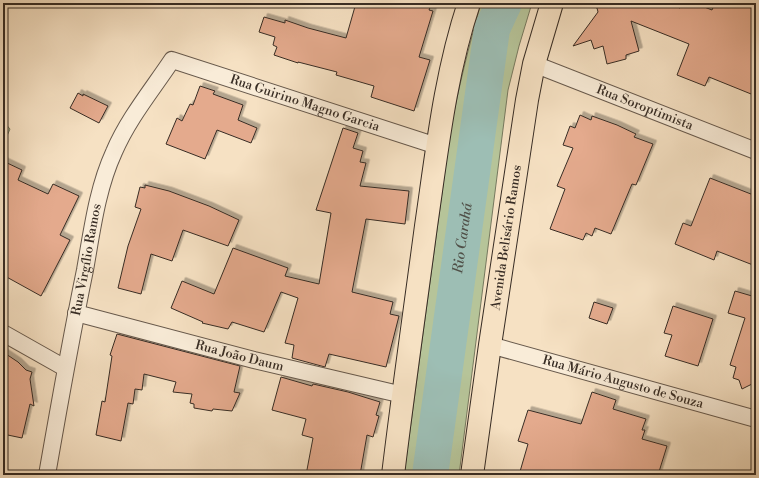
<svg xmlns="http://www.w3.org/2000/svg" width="759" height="478" font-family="'Libre Bodoni',serif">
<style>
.green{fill:#b6c499;stroke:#76785e}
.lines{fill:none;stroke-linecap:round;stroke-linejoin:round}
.river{stroke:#9dbeb4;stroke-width:36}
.building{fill:#e4aa8d;stroke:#372c24;filter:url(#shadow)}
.street-casing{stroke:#67594c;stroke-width:18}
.primary-casing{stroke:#372c24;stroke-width:24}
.street{stroke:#f9ecd8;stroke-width:16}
.primary{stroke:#f6e1c3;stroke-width:22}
.labels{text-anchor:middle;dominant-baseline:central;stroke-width:3.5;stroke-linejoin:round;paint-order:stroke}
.street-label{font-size:13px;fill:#372c24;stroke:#f9ecd8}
.water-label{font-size:14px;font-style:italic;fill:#505048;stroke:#f9ecd8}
</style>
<defs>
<filter id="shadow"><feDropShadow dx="3.5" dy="-3.5" stdDeviation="0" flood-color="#0004"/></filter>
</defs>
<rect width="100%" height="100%" fill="#f6e1c3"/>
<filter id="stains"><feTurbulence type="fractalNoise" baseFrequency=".005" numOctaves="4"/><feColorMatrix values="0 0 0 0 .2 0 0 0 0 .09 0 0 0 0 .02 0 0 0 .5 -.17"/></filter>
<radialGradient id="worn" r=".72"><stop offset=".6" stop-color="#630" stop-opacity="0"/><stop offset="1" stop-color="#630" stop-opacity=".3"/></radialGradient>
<!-- green -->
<path class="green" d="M 4,3 L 52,3 L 32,6 L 6,5 Z
M 481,3 L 532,3 L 519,46 L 508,90 L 459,475 L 404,475 L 450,133 C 458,89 469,46 481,3 Z
M 3,121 L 10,129 L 3,145 Z"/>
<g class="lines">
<!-- river -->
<path class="river" id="s1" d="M 430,475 L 492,29 L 504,3"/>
</g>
<!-- building -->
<path class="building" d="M 356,3 L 432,3 L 429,10 L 433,11 L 419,57 L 430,60 L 414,111 L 371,97 L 374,86 L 336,75 L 337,72 L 298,62 L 298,63 L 274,55 L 277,47 L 273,45 L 275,37 L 259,32 L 264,17 L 285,23 L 285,20 L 308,28 L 346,38 Z
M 587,3 L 666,3 L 680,8 L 682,3 L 694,3 L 712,10 L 715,3 L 756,3 L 756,96 L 709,77 L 705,86 L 677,75 L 689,44 L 631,21 L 639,51 L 626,55 L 626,59 L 607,64 L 603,46 L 594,49 L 591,40 L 573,46 L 598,12 L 597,8 Z
M 200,86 L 215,91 L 213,94 L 243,105 L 238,120 L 257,128 L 251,143 L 217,130 L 205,159 L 166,144 L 177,118 L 182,121 L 190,104 L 193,105 Z
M 78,93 L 83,96 L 83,94 L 108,106 L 99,123 L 70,108 Z
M 580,115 L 591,120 L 592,116 L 617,125 L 636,134 L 634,137 L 653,144 L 636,185 L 632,184 L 611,234 L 595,228 L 592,236 L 586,233 L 583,240 L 550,229 L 565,189 L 557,186 L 573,148 L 563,145 L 570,126 L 575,128 Z
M 343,128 L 358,133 L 353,148 L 363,151 L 360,162 L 366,163 L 360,186 L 409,191 L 405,224 L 366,219 L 352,292 L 393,302 L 390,314 L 399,316 L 386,367 L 329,354 L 325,367 L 292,358 L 294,345 L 285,343 L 298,298 L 281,292 L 264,332 L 232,322 L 228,329 L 202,323 L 203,322 L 171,308 L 182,281 L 214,294 L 233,248 L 288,268 L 285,276 L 319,284 L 331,213 L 316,210 Z
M 3,161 L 22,170 L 18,180 L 48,194 L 53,184 L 79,196 L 60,235 L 70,240 L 41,296 L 3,275 Z
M 710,178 L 756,196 L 756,257 L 753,265 L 717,251 L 714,260 L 675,244 L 683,223 L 691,226 Z
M 145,185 L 169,191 L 209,206 L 239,220 L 228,246 L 183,230 L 172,261 L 151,254 L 141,294 L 118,288 L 128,246 L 141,209 L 135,207 L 140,187 L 145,188 Z
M 735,291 L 752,296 L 752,294 L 756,294 L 756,382 L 742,389 L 739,380 L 733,378 L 736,367 L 730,365 L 745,318 L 728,313 Z
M 594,302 L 613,308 L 607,324 L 589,318 Z
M 673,306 L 713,319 L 698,366 L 665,356 L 672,335 L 664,333 Z
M 117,334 L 240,366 L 234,392 L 240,393 L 232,411 L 213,409 L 212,411 L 194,408 L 194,404 L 190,403 L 192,394 L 173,392 L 176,382 L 144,374 L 142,390 L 135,389 L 133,404 L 128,403 L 121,441 L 96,435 L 102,401 L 105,402 L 112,356 L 110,355 Z
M 3,352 L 18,362 L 26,370 L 32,372 L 30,379 L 34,406 L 30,404 L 22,438 L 3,434 Z
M 281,377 L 312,386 L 313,384 L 348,392 L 380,402 L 376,415 L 379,416 L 373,437 L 367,435 L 360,475 L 306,475 L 313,438 L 302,435 L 306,419 L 272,410 Z
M 592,392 L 616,400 L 613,409 L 646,419 L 642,430 L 645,430 L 642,439 L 667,446 L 658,475 L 519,475 L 528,444 L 518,441 L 528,410 L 581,424 Z"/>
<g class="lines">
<!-- street casing -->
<g class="street-casing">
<g id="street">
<path id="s2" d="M 534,64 L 756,151"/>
<path id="s3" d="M 76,313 L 254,360 L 403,395"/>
<path d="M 3,333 L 65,368"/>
<path id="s4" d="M 490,345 L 756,419"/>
<path id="s5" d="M 47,475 C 59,406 71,338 85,270 C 92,231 97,189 114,152 C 128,119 152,90 172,60 L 437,146"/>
</g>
</g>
<!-- primary casing -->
<g class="primary-casing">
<g id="primary">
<path d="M 393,475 C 403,392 415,309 426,226 C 437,151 445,75 469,3"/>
<path id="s6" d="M 472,475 L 490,345 L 527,100 L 534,64 L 552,3"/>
</g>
</g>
<!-- street -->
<use href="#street" class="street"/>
<!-- primary -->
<use href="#primary" class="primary"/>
</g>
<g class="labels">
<!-- street labels -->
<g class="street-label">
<text stroke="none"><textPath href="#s5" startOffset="579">Rua Guirino Magno Garcia</textPath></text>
<text stroke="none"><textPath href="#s2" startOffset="119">Rua Soroptimista</textPath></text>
<text stroke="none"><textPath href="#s6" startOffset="240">Avenida Belisário Ramos</textPath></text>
<text stroke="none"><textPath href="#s5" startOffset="219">Rua Virgílio Ramos</textPath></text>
<text stroke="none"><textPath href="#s3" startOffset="169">Rua João Daum</textPath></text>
<text stroke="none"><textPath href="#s4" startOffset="138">Rua Mário Augusto de Souza</textPath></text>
</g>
<!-- water labels -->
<g class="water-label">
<text stroke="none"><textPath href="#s1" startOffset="239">Rio Carahá</textPath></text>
</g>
</g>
<!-- margin -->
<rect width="759" height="478" fill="none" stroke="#f6e1c3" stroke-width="16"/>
<rect x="4" y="4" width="751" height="470" fill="none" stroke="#372c24" stroke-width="2"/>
<rect x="8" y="8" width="743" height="462" fill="none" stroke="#372c24"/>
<rect width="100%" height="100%" filter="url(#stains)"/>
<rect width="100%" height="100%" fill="url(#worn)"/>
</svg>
